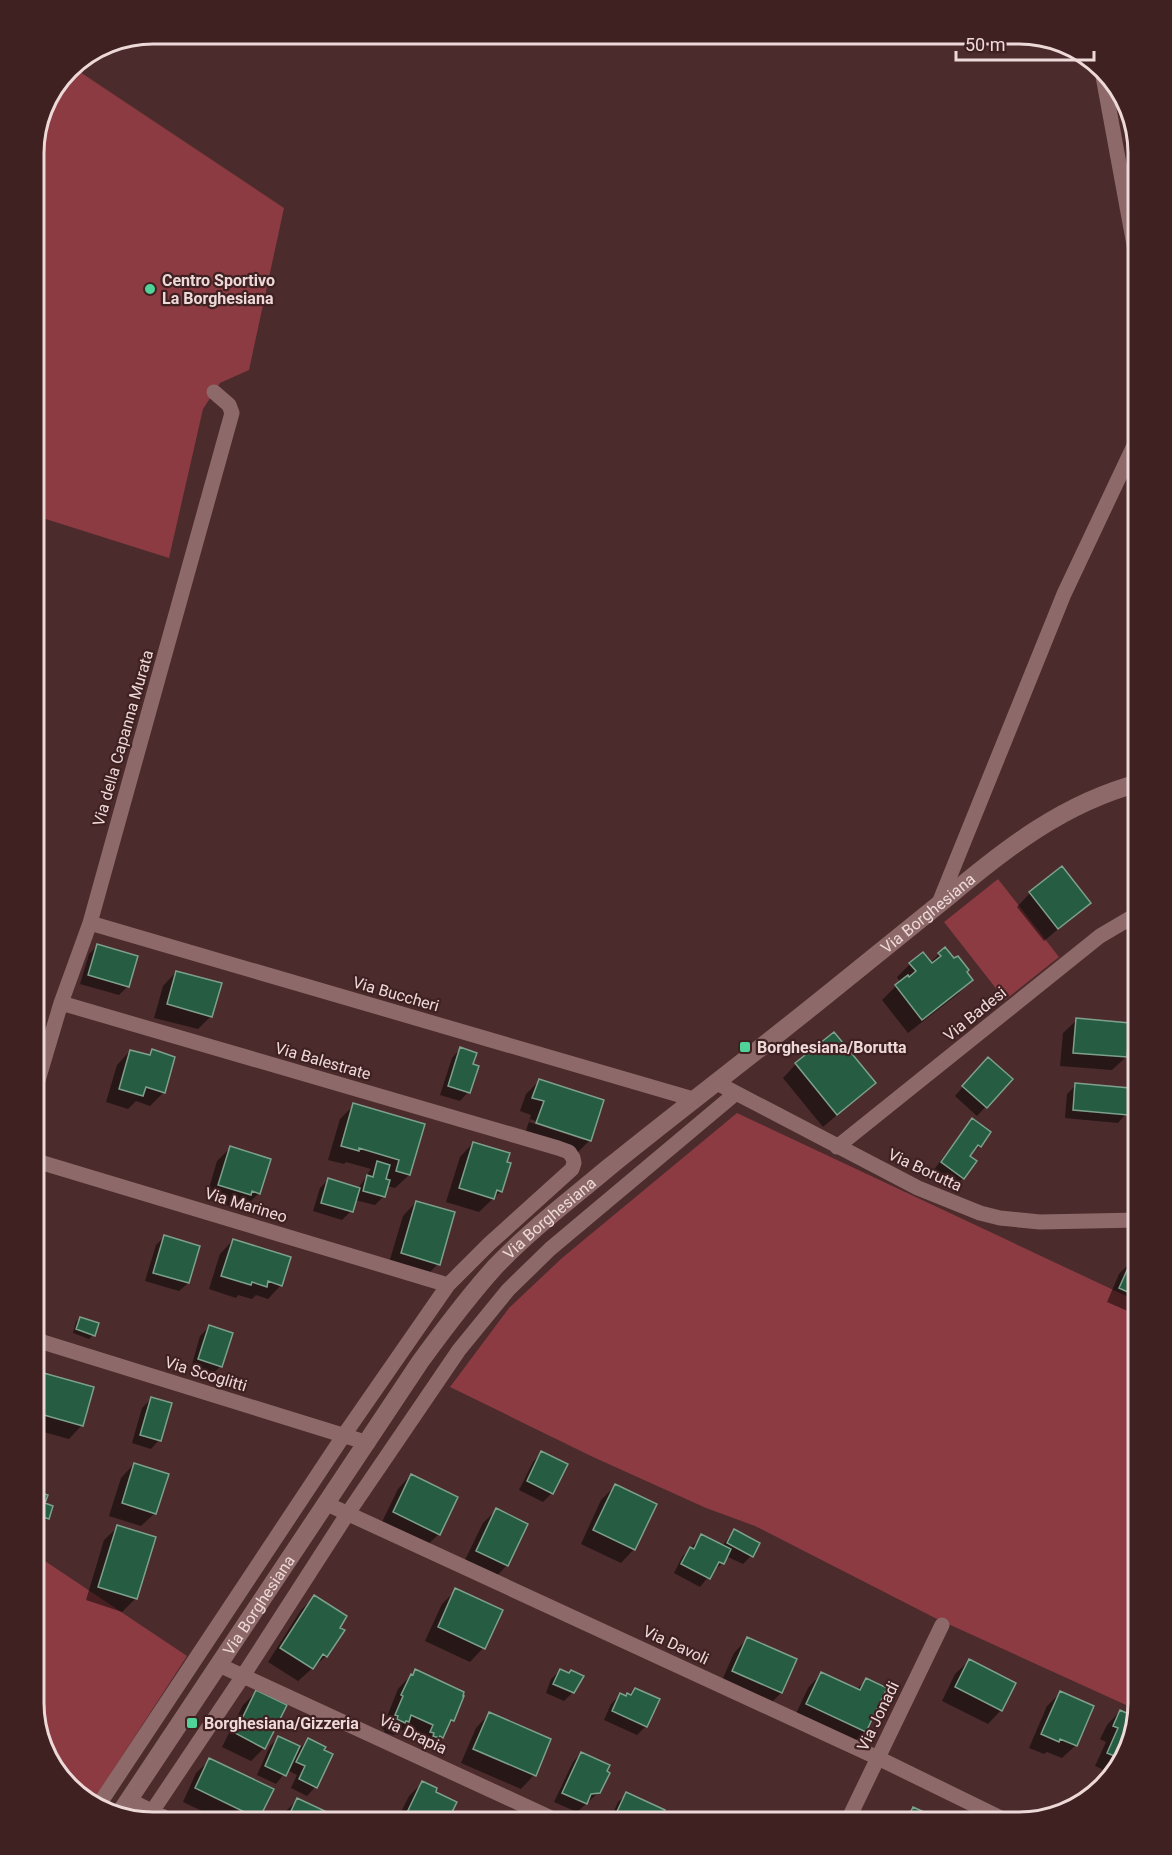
<svg xmlns="http://www.w3.org/2000/svg" width="1172" height="1855" font-family="Roboto,sans-serif">
<style>
.green{fill:#8b3b41}
.shadow{fill:#0007;fill-rule:evenodd}
.building{fill:#255c42;stroke:#7da08d;stroke-width:1.5}
.lines{fill:none;stroke-linecap:round;stroke-linejoin:round}
.street{stroke:#8e696a;stroke-width:15}
.secondary{stroke:#8e696a;stroke-width:18}
.poi-dot{fill:#50d398;stroke:#402122;stroke-width:2}
.labels{text-anchor:middle;dominant-baseline:central;stroke-width:4.5;stroke-linejoin:round;paint-order:stroke}
.poi-label{font-size:16px;font-weight:bold;fill:#eed9d9;stroke:#402122;text-anchor:start}
.street-label{font-size:16px;fill:#eed9d9;stroke:#402122}
.rim{fill:none;stroke:#eed9d9;stroke-width:3}
</style>
<rect width="100%" height="100%" fill="#4b2b2c"/>
<!-- green -->
<path class="green" d="M 71,66 L 284,208 L 249,370 L 220,383 L 203,409 L 169,558 L 33,515 L 33,145 L 42,106 Z
M 998,879 L 1059,957 L 1005,1000 L 944,922 Z
M 737,1113 L 1139,1302 L 1139,1703 L 1137,1710 L 935,1618 L 755,1526 L 706,1508 L 593,1457 L 450,1387 L 509,1308 L 562,1258 Z
M 33,1553 L 187,1656 L 91,1804 L 86,1802 L 45,1756 L 33,1703 Z"/>
<!-- shadow -->
<path class="shadow" d="M 1030,893 L 1089,903 L 1044,941 L 1017,907 Z
M 97,946 L 128,986 L 119,995 L 80,984 L 89,954 Z
M 939,954 L 965,972 L 971,980 L 958,994 L 908,1033 L 882,1000 L 900,982 L 897,977 L 910,964 L 930,963 Z
M 176,972 L 211,1016 L 198,1029 L 154,1018 L 163,986 Z
M 1077,1020 L 1126,1057 L 1112,1070 L 1060,1066 L 1063,1033 Z
M 460,1049 L 472,1065 L 468,1092 L 460,1101 L 440,1095 L 452,1058 Z
M 130,1051 L 147,1056 L 152,1051 L 164,1092 L 150,1106 L 136,1101 L 128,1109 L 106,1102 L 117,1065 Z
M 796,1064 L 874,1083 L 823,1127 L 783,1078 Z
M 979,1068 L 1011,1079 L 977,1116 L 955,1096 Z
M 539,1081 L 590,1140 L 576,1154 L 524,1137 L 531,1115 L 520,1111 L 526,1094 ZM 530,1119 L 584,1137 L 584,1140 L 529,1122 Z
M 1076,1085 L 1126,1114 L 1118,1123 L 1065,1118 L 1067,1094 Z
M 354,1105 L 423,1125 L 409,1175 L 395,1188 L 387,1186 L 384,1196 L 375,1205 L 355,1200 L 351,1211 L 342,1220 L 313,1211 L 320,1188 L 328,1180 L 358,1189 L 371,1169 L 346,1162 L 344,1164 L 328,1160 L 340,1119 Z
M 972,1120 L 980,1146 L 971,1154 L 970,1153 L 963,1178 L 955,1187 L 933,1171 L 964,1129 Z
M 473,1143 L 501,1191 L 479,1212 L 446,1202 L 460,1157 Z
M 230,1148 L 259,1193 L 245,1207 L 239,1205 L 236,1208 L 206,1199 L 217,1161 Z
M 416,1202 L 438,1264 L 425,1277 L 388,1266 L 403,1216 Z
M 164,1237 L 188,1283 L 179,1291 L 145,1281 L 156,1245 Z
M 233,1240 L 281,1285 L 268,1299 L 256,1295 L 252,1299 L 238,1295 L 236,1298 L 209,1289 L 220,1254 Z
M 1133,1260 L 1139,1262 L 1139,1316 L 1107,1302 L 1119,1274 Z
M 80,1318 L 93,1335 L 89,1339 L 73,1333 L 76,1322 Z
M 209,1327 L 221,1366 L 212,1374 L 191,1368 L 200,1336 Z
M 41,1374 L 82,1425 L 69,1439 L 33,1429 L 33,1382 Z
M 151,1399 L 159,1440 L 151,1449 L 132,1443 L 142,1408 Z
M 541,1453 L 552,1493 L 543,1502 L 519,1490 L 533,1462 Z
M 134,1464 L 155,1513 L 141,1526 L 109,1516 L 121,1478 Z
M 411,1475 L 439,1534 L 425,1547 L 380,1526 L 398,1489 Z
M 615,1486 L 634,1549 L 621,1563 L 581,1544 L 601,1500 Z
M 33,1492 L 43,1504 L 48,1518 L 39,1527 L 33,1525 Z
M 496,1510 L 507,1565 L 494,1579 L 463,1564 L 483,1523 Z
M 118,1527 L 136,1598 L 122,1612 L 86,1600 L 104,1540 Z
M 734,1531 L 751,1556 L 743,1564 L 726,1556 L 723,1563 L 713,1571 L 700,1587 L 674,1573 L 682,1557 L 702,1536 L 722,1546 Z
M 456,1590 L 483,1648 L 470,1662 L 425,1641 L 442,1604 Z
M 314,1597 L 326,1656 L 298,1681 L 268,1662 L 301,1610 Z
M 747,1639 L 781,1693 L 768,1706 L 720,1685 L 734,1653 Z
M 969,1661 L 1001,1710 L 988,1724 L 942,1701 L 955,1674 Z
M 415,1671 L 453,1720 L 447,1726 L 442,1737 L 429,1750 L 426,1749 L 424,1751 L 421,1750 L 422,1747 L 418,1745 L 421,1738 L 399,1729 L 394,1735 L 384,1732 L 385,1730 L 382,1729 L 398,1689 Z
M 560,1671 L 573,1692 L 564,1701 L 546,1693 L 551,1679 Z
M 821,1674 L 856,1690 L 866,1680 L 865,1731 L 852,1745 L 794,1718 L 808,1688 Z
M 635,1689 L 646,1726 L 637,1735 L 604,1720 L 611,1704 L 620,1695 L 625,1697 Z
M 257,1691 L 264,1748 L 251,1761 L 222,1747 L 243,1705 Z
M 1060,1693 L 1076,1745 L 1062,1758 L 1047,1752 L 1044,1754 L 1029,1748 L 1047,1706 Z
M 1120,1711 L 1135,1718 L 1119,1769 L 1113,1774 L 1095,1766 L 1106,1742 L 1100,1739 L 1107,1725 Z
M 489,1714 L 534,1775 L 521,1789 L 461,1763 L 476,1728 Z
M 279,1737 L 296,1752 L 308,1740 L 315,1787 L 307,1796 L 291,1788 L 297,1775 L 287,1770 L 276,1784 L 257,1775 L 270,1746 Z
M 581,1753 L 599,1792 L 577,1812 L 554,1802 L 573,1762 Z
M 210,1760 L 258,1818 L 254,1822 L 225,1822 L 183,1802 L 196,1773 Z
M 422,1783 L 434,1792 L 446,1822 L 396,1822 L 409,1796 Z
M 627,1794 L 658,1822 L 609,1822 L 618,1802 Z
M 297,1800 L 344,1822 L 280,1822 L 283,1814 Z
M 914,1809 L 943,1822 L 900,1822 Z"/>
<!-- building -->
<path class="building" d="M 1062,866 L 1091,903 L 1058,929 L 1029,892 Z
M 97,944 L 138,956 L 129,987 L 88,975 Z
M 945,947 L 954,958 L 958,956 L 969,970 L 967,972 L 973,980 L 922,1020 L 895,985 L 908,975 L 909,977 L 916,971 L 909,963 L 923,952 L 932,963 L 941,956 L 938,953 Z
M 176,971 L 222,983 L 212,1017 L 167,1004 Z
M 1076,1018 L 1130,1023 L 1127,1057 L 1073,1053 Z
M 834,1032 L 876,1083 L 837,1115 L 795,1063 Z
M 460,1047 L 477,1053 L 473,1064 L 479,1066 L 470,1093 L 448,1086 Z
M 152,1049 L 175,1057 L 165,1093 L 146,1087 L 143,1096 L 119,1089 L 130,1050 L 150,1055 Z
M 988,1057 L 1013,1079 L 987,1108 L 962,1086 Z
M 539,1079 L 604,1100 L 591,1141 L 536,1123 L 544,1101 L 532,1098 Z
M 1075,1083 L 1130,1088 L 1128,1115 L 1073,1110 Z
M 353,1103 L 425,1124 L 410,1175 L 396,1171 L 399,1160 L 359,1148 L 359,1151 L 341,1146 Z
M 972,1118 L 991,1132 L 981,1147 L 978,1145 L 970,1156 L 977,1161 L 964,1179 L 941,1162 Z
M 473,1142 L 510,1153 L 507,1162 L 511,1163 L 502,1192 L 497,1190 L 494,1199 L 459,1188 Z
M 230,1146 L 271,1159 L 260,1194 L 252,1191 L 251,1195 L 218,1185 Z
M 377,1161 L 390,1165 L 386,1179 L 390,1180 L 385,1197 L 363,1191 L 367,1175 L 373,1177 Z
M 328,1178 L 360,1188 L 353,1212 L 321,1203 Z
M 416,1201 L 455,1212 L 440,1265 L 401,1253 Z
M 164,1235 L 200,1246 L 189,1283 L 153,1273 Z
M 233,1239 L 291,1257 L 282,1286 L 268,1281 L 267,1287 L 252,1282 L 251,1285 L 221,1276 Z
M 1132,1259 L 1139,1262 L 1139,1297 L 1119,1288 Z
M 80,1317 L 99,1323 L 95,1336 L 76,1329 Z
M 209,1325 L 233,1333 L 222,1367 L 198,1359 Z
M 40,1372 L 94,1387 L 83,1426 L 33,1412 L 33,1399 Z
M 151,1397 L 172,1403 L 161,1441 L 140,1435 Z
M 541,1451 L 568,1464 L 553,1494 L 527,1481 Z
M 134,1463 L 169,1474 L 156,1514 L 122,1503 Z
M 411,1474 L 458,1497 L 440,1535 L 393,1512 Z
M 615,1484 L 657,1504 L 635,1550 L 593,1530 Z
M 33,1491 L 48,1495 L 45,1503 L 53,1506 L 49,1519 L 33,1514 Z
M 496,1508 L 528,1524 L 508,1566 L 476,1551 Z
M 117,1525 L 156,1537 L 137,1599 L 98,1587 Z
M 734,1529 L 760,1543 L 753,1557 L 727,1543 Z
M 701,1534 L 731,1549 L 724,1564 L 719,1562 L 710,1579 L 681,1564 L 690,1547 L 694,1549 Z
M 455,1588 L 503,1610 L 485,1649 L 438,1627 Z
M 314,1595 L 347,1616 L 340,1628 L 345,1630 L 327,1657 L 323,1654 L 313,1669 L 280,1648 Z
M 747,1637 L 797,1659 L 782,1693 L 732,1671 Z
M 969,1659 L 1016,1683 L 1002,1711 L 955,1687 Z
M 415,1669 L 464,1692 L 463,1696 L 464,1696 L 454,1721 L 451,1720 L 443,1738 L 440,1736 L 439,1738 L 433,1736 L 434,1733 L 430,1732 L 433,1725 L 411,1715 L 409,1722 L 406,1721 L 405,1723 L 397,1719 L 398,1716 L 395,1715 L 403,1696 L 401,1695 L 411,1674 L 413,1675 Z
M 560,1669 L 569,1673 L 571,1670 L 584,1676 L 574,1693 L 553,1684 Z
M 821,1672 L 860,1690 L 866,1678 L 887,1688 L 866,1732 L 806,1704 Z
M 635,1688 L 660,1699 L 647,1727 L 612,1711 L 620,1693 L 626,1696 L 627,1693 L 631,1695 Z
M 256,1690 L 287,1705 L 265,1749 L 235,1733 Z
M 1060,1691 L 1094,1706 L 1077,1746 L 1060,1739 L 1059,1742 L 1041,1734 Z
M 1120,1710 L 1135,1717 L 1122,1759 L 1107,1753 L 1118,1728 L 1113,1726 Z
M 489,1712 L 551,1739 L 536,1776 L 473,1749 Z
M 278,1736 L 300,1746 L 286,1776 L 265,1766 Z
M 308,1738 L 326,1747 L 324,1750 L 333,1754 L 317,1788 L 299,1779 L 305,1766 L 296,1762 Z
M 581,1752 L 610,1765 L 607,1771 L 610,1773 L 600,1793 L 591,1794 L 587,1804 L 562,1793 Z
M 209,1758 L 274,1789 L 259,1819 L 195,1788 Z
M 422,1781 L 437,1788 L 436,1792 L 457,1802 L 447,1822 L 410,1822 L 404,1819 Z
M 626,1792 L 665,1810 L 660,1822 L 623,1822 L 614,1818 Z
M 297,1798 L 348,1822 L 286,1822 Z
M 913,1807 L 946,1822 L 906,1822 Z
M 775,1812 L 793,1820 L 792,1822 L 771,1822 Z"/>
<g class="lines">
<!-- street -->
<path class="street" d="M 1102,71 L 1139,272
M 939,903 L 1064,594 L 1139,435
M 90,923 L 693,1099
M 61,1003 L 558,1148 L 569,1152 L 573,1158 L 574,1163 L 572,1169 L 489,1244 L 448,1285 L 344,1435 L 98,1806
M 715,1082 L 918,1188 L 980,1213 L 1000,1218 L 1040,1222 L 1139,1220
M 33,1097 L 61,1003 L 90,923 L 232,413 L 229,405 L 214,392
M 837,1147 L 1100,936 L 1139,913
M 33,1160 L 448,1285
M 33,1339 L 368,1443
M 327,1504 L 878,1758 L 1009,1822
M 219,1665 L 560,1822
M 129,1800 L 174,1822
M 145,1822 L 243,1676 L 348,1513 L 459,1350 L 508,1290 L 550,1249 L 736,1093
M 847,1822 L 942,1625"/>
<!-- secondary -->
<path class="secondary" id="s1" d="M 120,1813 L 420,1362 C 444,1329 468,1297 495,1267 C 529,1231 570,1200 608,1168 C 681,1109 755,1053 828,994 C 868,962 908,929 948,897 C 1006,848 1064,803 1139,783"/>
</g>
<!-- markers -->
<g class="poi-dot">
<circle cx="150" cy="289" r="6"/>
<rect x="739" y="1041" width="12" height="12" rx="3"/>
<rect x="186" y="1717" width="12" height="12" rx="3"/>
</g>
<g class="labels">
<!-- poi labels -->
<g class="poi-label">
<text x="162" y="280">Centro Sportivo<tspan x="162" dy="18">La Borghesiana</tspan></text>
<text x="757" y="1047">Borghesiana/Borutta</text>
<text x="204" y="1723">Borghesiana/Gizzeria</text>
</g>
<!-- street labels -->
<g class="street-label">
<text transform="translate(123 738) rotate(-74)">Via della Capanna Murata</text>
<text stroke="none"><textPath href="#s1" startOffset="1222">Via Borghesiana</textPath></text>
<text transform="translate(396 994) rotate(16)">Via Buccheri</text>
<text transform="translate(975 1014) rotate(-39)">Via Badesi</text>
<text transform="translate(323 1061) rotate(16)">Via Balestrate</text>
<text transform="translate(925 1170) rotate(25)">Via Borutta</text>
<text transform="translate(246 1205) rotate(17)">Via Marineo</text>
<text stroke="none"><textPath href="#s1" startOffset="736">Via Borghesiana</textPath></text>
<text transform="translate(206 1374) rotate(17)">Via Scoglitti</text>
<text stroke="none"><textPath href="#s1" startOffset="250">Via Borghesiana</textPath></text>
<text transform="translate(676 1645) rotate(25)">Via Davoli</text>
<text transform="translate(878 1716) rotate(-64)">Via Jonadi</text>
<text transform="translate(413 1734) rotate(25)">Via Drapia</text>
</g>
</g>
<!-- crop -->
<path d="M0 0H1172V1855H0ZM153 44H1019A109 109 0 0 1 1128 153V1703A109 109 0 0 1 1019 1812H153A109 109 0 0 1 44 1703V153A109 109 0 0 1 153 44Z" fill="#402122" fill-rule="evenodd"/>
<path class="rim" d="M153 44H1019A109 109 0 0 1 1128 153V1703A109 109 0 0 1 1019 1812H153A109 109 0 0 1 44 1703V153A109 109 0 0 1 153 44Z"/>
<!-- scale -->
<path d="M956 51v9h138v-9" fill="none" stroke="#eed9d9" stroke-width="3"/>
<text x="965" y="51" font-size="18" fill="#eed9d9" stroke="#402122" stroke-width="4.5" paint-order="stroke">50 m</text>
</svg>
